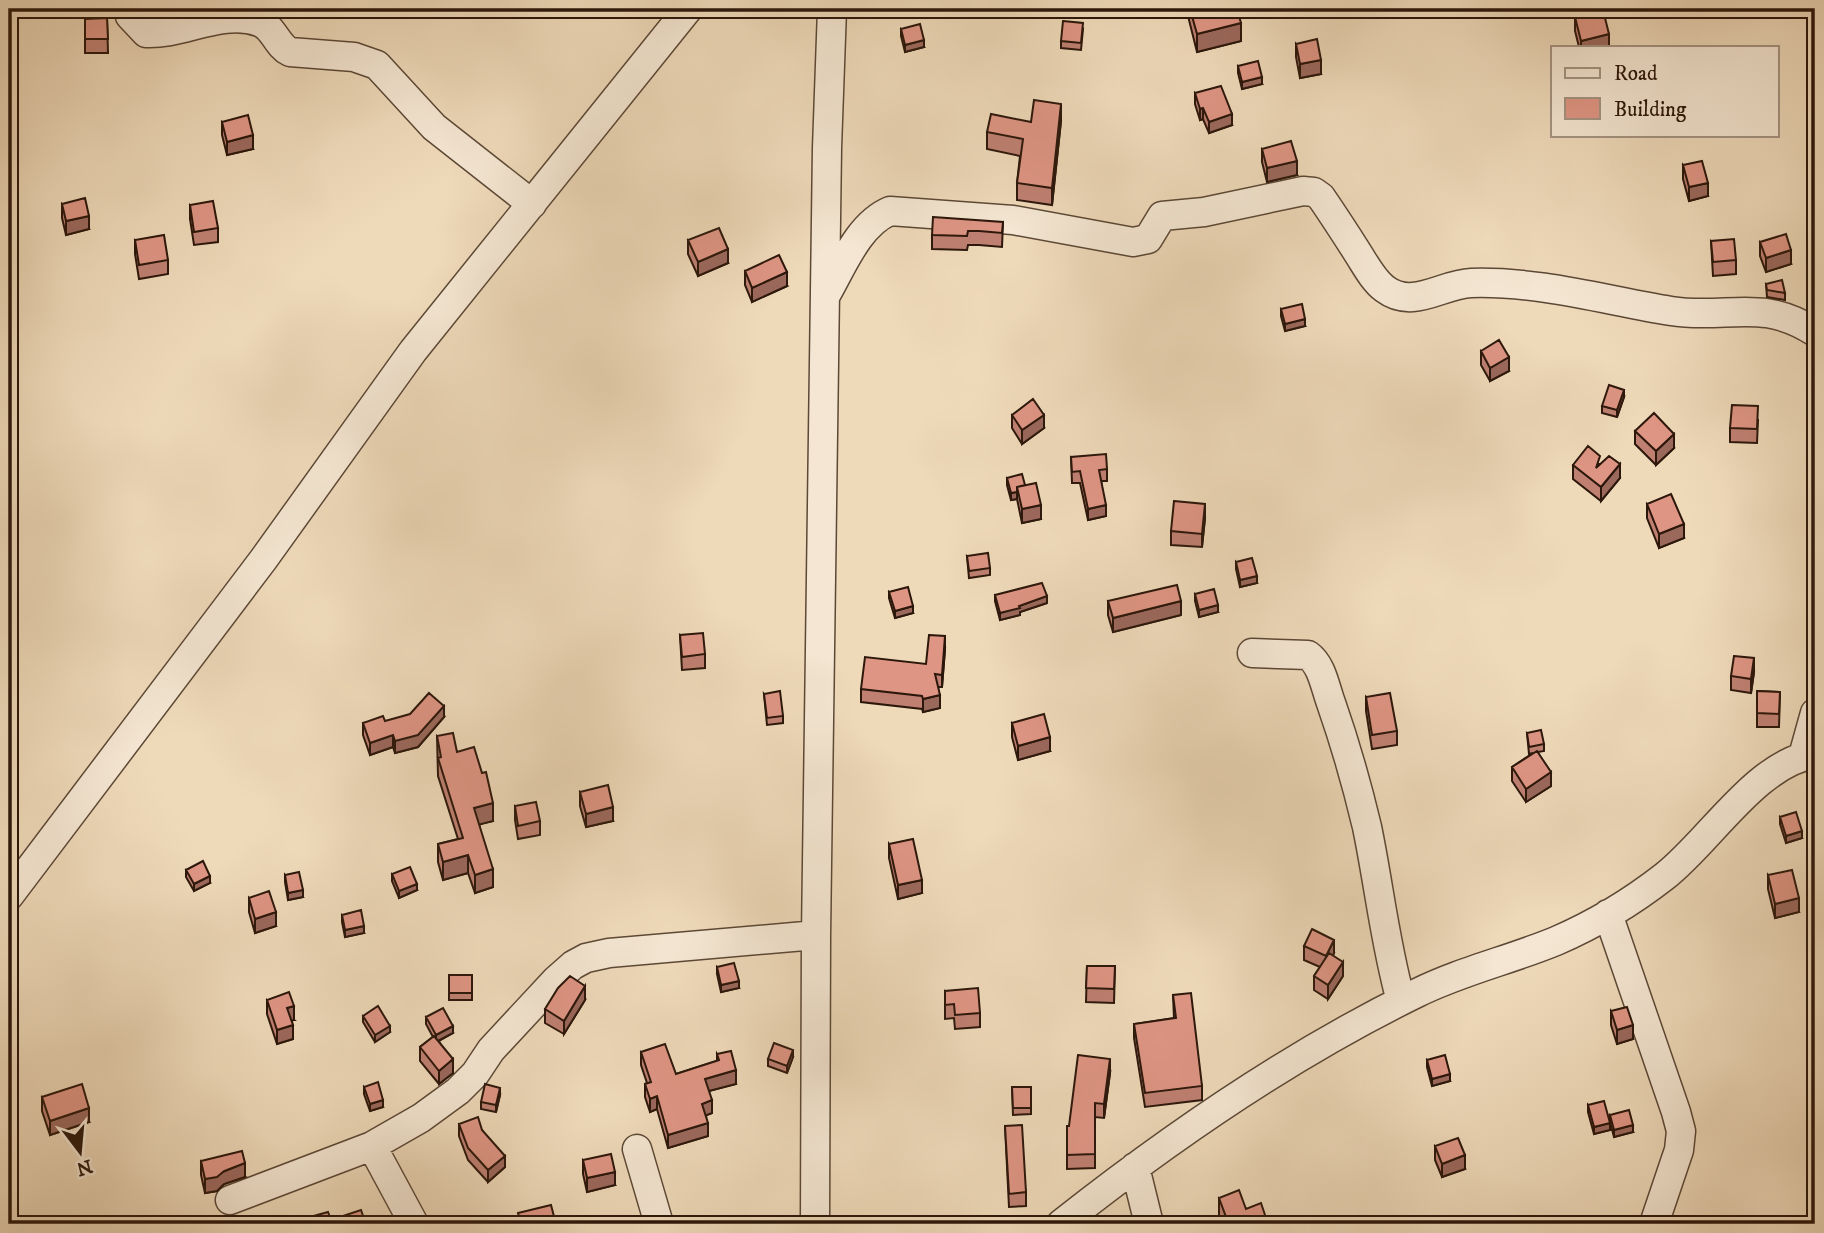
<svg xmlns="http://www.w3.org/2000/svg" width="1824" height="1233" font-family="'IM FELL DW Pica',serif">
<style>
.lines{fill:none;stroke-linecap:round;stroke-linejoin:round}
.minor-casing{stroke:#5c4836;stroke-width:31}
.minor{stroke:#f4e6d2;stroke-width:28}
.wall{fill:#bf8072;stroke:#2c170b;stroke-width:2}
.shaded-wall{fill:#9b685c;stroke:#2c170b;stroke-width:2}
.building{fill:#de9584;stroke:#2c170b;stroke-width:2}
</style>
<rect width="100%" height="100%" fill="#eed9b9"/>
<filter id="stains"><feTurbulence type="fractalNoise" baseFrequency=".00286" numOctaves="4"/><feColorMatrix values="0 0 0 0 .2 0 0 0 0 .09 0 0 0 0 .02 0 0 0 .5 -.17"/></filter>
<radialGradient id="worn" r=".72"><stop offset=".6" stop-color="#630" stop-opacity="0"/><stop offset="1" stop-color="#630" stop-opacity=".3"/></radialGradient>
<g class="lines">
<!-- minor casing -->
<g class="minor-casing">
<path id="minor" d="M 130,16 L 146,33 C 183,35 221,9 259,22 C 274,27 276,45 290,52 L 354,57 L 377,65 L 434,127 L 532,204
M 827,293 C 843,265 859,224 890,211 L 1013,220 L 1133,242 L 1148,239 L 1162,216 L 1204,212 L 1303,191 L 1314,192 L 1321,197 C 1334,216 1347,236 1359,255 C 1366,266 1374,281 1385,289 C 1413,310 1442,284 1471,283 C 1540,281 1604,300 1671,311 C 1727,320 1761,297 1815,332
M 1252,653 L 1308,655 C 1322,665 1325,687 1331,703 C 1345,743 1357,785 1367,827 C 1379,885 1385,944 1401,1001
M 1803,756 L 1815,713
M 9,896 L 263,560 L 413,351 L 688,9
M 1608,914 L 1676,1112 L 1681,1131 L 1679,1150 L 1654,1224
M 372,1146 L 414,1224
M 637,1149 L 659,1224
M 1135,1167 L 1149,1224
M 230,1200 L 372,1146 L 421,1118 L 458,1091 L 475,1074 L 491,1050 L 556,980 L 573,965 L 586,958 L 609,953 L 816,935
M 815,1224 L 816,935 L 827,148 L 832,9
M 1061,1224 C 1171,1137 1290,1055 1417,993 C 1461,971 1510,960 1556,941 C 1593,925 1633,901 1665,876 C 1710,841 1756,763 1815,754"/>
</g>
<!-- minor -->
<use href="#minor" class="minor"/>
</g>
<!-- wall -->
<path class="wall" d="M 1188,9 L 1237,9 L 1241,41 L 1197,52 L 1188,16 Z
M 1575,17 L 1609,47 L 1579,47 L 1575,31 Z
M 107,18 L 108,53 L 85,53 L 85,19 Z
M 901,29 L 924,47 L 905,52 L 901,36 Z
M 1083,29 L 1081,50 L 1061,48 L 1061,41 Z
M 1296,44 L 1321,74 L 1300,78 L 1296,57 Z
M 1238,66 L 1262,84 L 1242,89 L 1238,73 Z
M 1195,93 L 1232,125 L 1209,133 L 1203,119 L 1200,120 L 1195,104 Z
M 1061,121 L 1052,205 L 1017,200 L 1017,183 L 1020,156 L 987,149 L 987,132 L 1031,122 Z
M 222,122 L 253,149 L 227,155 L 222,135 Z
M 1262,149 L 1297,175 L 1267,182 L 1262,162 Z
M 1683,165 L 1708,196 L 1689,201 L 1683,179 Z
M 62,204 L 89,229 L 66,235 L 62,218 Z
M 190,205 L 218,228 L 218,242 L 194,245 L 190,219 Z
M 1003,222 L 1002,247 L 979,245 L 968,245 L 967,250 L 932,249 L 932,235 Z
M 135,240 L 168,260 L 168,274 L 139,279 L 135,254 Z
M 688,240 L 728,263 L 698,276 L 688,254 Z
M 1711,241 L 1736,260 L 1736,274 L 1713,276 Z
M 1760,242 L 1791,264 L 1766,272 L 1760,256 Z
M 745,271 L 787,286 L 752,302 L 745,285 Z
M 1766,284 L 1785,293 L 1785,300 L 1767,297 Z
M 1281,309 L 1305,326 L 1285,331 L 1281,316 Z
M 1481,351 L 1509,371 L 1490,381 L 1481,365 Z
M 1624,397 L 1617,417 L 1602,413 L 1602,406 Z
M 1012,415 L 1044,428 L 1022,444 L 1012,428 Z
M 1758,420 L 1757,443 L 1730,442 L 1730,428 Z
M 1635,431 L 1674,448 L 1656,465 L 1635,444 Z
M 1071,457 L 1107,469 L 1107,481 L 1101,481 L 1106,516 L 1088,520 L 1080,483 L 1072,483 Z
M 1600,464 L 1620,478 L 1601,501 L 1573,479 L 1573,465 Z
M 1007,478 L 1025,485 L 1041,519 L 1022,523 L 1017,499 L 1011,500 L 1007,485 Z
M 1647,504 L 1684,538 L 1659,548 L 1647,518 Z
M 1205,518 L 1202,547 L 1171,545 L 1171,531 Z
M 967,556 L 990,568 L 990,575 L 969,578 Z
M 1236,562 L 1257,583 L 1240,587 L 1236,569 Z
M 889,592 L 913,613 L 895,618 L 889,598 Z
M 1195,594 L 1218,612 L 1199,617 L 1195,601 Z
M 995,595 L 1047,603 L 1020,612 L 1020,615 L 1000,620 L 995,601 Z
M 1108,601 L 1181,615 L 1113,632 L 1108,615 Z
M 680,635 L 705,654 L 705,668 L 682,670 Z
M 945,649 L 942,687 L 938,687 L 940,708 L 923,712 L 922,709 L 861,702 L 861,689 L 926,664 Z
M 1754,672 L 1751,693 L 1731,690 L 1731,676 Z
M 1757,691 L 1780,692 L 1779,727 L 1757,727 Z
M 764,694 L 783,716 L 783,723 L 767,725 Z
M 1366,697 L 1397,731 L 1397,745 L 1372,749 L 1366,711 Z
M 444,717 L 418,747 L 395,753 L 393,747 L 370,755 L 363,735 L 363,723 L 385,721 Z
M 1012,723 L 1050,751 L 1018,760 L 1012,737 Z
M 1527,733 L 1544,744 L 1544,751 L 1538,752 L 1551,786 L 1526,802 L 1512,781 L 1512,767 L 1533,753 L 1529,754 Z
M 437,736 L 457,752 L 493,821 L 479,824 L 493,887 L 475,893 L 468,873 L 443,880 L 438,862 L 438,844 L 458,839 L 438,776 Z
M 580,792 L 613,821 L 586,827 L 580,806 Z
M 515,806 L 540,821 L 540,835 L 518,839 L 515,820 Z
M 1780,817 L 1802,838 L 1786,843 L 1780,824 Z
M 889,844 L 922,893 L 898,899 L 889,858 Z
M 186,870 L 210,883 L 194,891 L 186,877 Z
M 392,874 L 417,890 L 399,898 L 392,881 Z
M 285,875 L 303,897 L 288,900 L 285,882 Z
M 1768,875 L 1799,912 L 1775,918 L 1768,889 Z
M 249,898 L 276,926 L 255,933 L 249,912 Z
M 342,915 L 364,933 L 345,937 L 342,922 Z
M 1304,946 L 1334,953 L 1333,955 L 1343,976 L 1328,999 L 1314,990 L 1314,976 L 1320,967 L 1304,960 Z
M 1087,966 L 1115,966 L 1114,1003 L 1086,1002 Z
M 717,967 L 739,988 L 721,992 L 717,974 Z
M 449,975 L 472,975 L 472,1000 L 449,1000 Z
M 945,991 L 980,1013 L 980,1027 L 955,1029 L 954,1018 L 945,1019 Z
M 1173,995 L 1202,1086 L 1202,1100 L 1145,1107 L 1134,1038 L 1134,1024 L 1174,1018 Z
M 267,1000 L 294,1020 L 292,1020 L 293,1039 L 277,1044 L 267,1014 Z
M 585,1000 L 564,1034 L 545,1023 L 545,1009 Z
M 1611,1011 L 1633,1039 L 1617,1044 L 1611,1025 Z
M 363,1016 L 390,1032 L 375,1042 L 363,1022 Z
M 426,1017 L 453,1033 L 439,1041 L 453,1073 L 439,1084 L 420,1061 L 420,1047 L 433,1037 L 426,1024 Z
M 641,1052 L 676,1074 L 717,1061 L 717,1054 L 736,1084 L 709,1091 L 712,1113 L 706,1115 L 708,1136 L 668,1148 L 657,1109 L 650,1112 L 645,1097 L 645,1084 L 647,1083 L 641,1065 Z
M 793,1057 L 787,1073 L 768,1066 L 768,1059 Z
M 1427,1060 L 1450,1081 L 1432,1086 L 1427,1067 Z
M 1110,1073 L 1104,1118 L 1095,1117 L 1095,1168 L 1067,1169 L 1067,1126 L 1069,1126 Z
M 364,1087 L 383,1107 L 370,1111 L 364,1094 Z
M 1012,1087 L 1031,1087 L 1031,1114 L 1013,1115 Z
M 500,1095 L 496,1112 L 481,1109 L 481,1102 Z
M 42,1097 L 89,1122 L 50,1135 L 42,1111 Z
M 1588,1105 L 1610,1130 L 1594,1134 L 1588,1112 Z
M 1610,1115 L 1633,1132 L 1614,1137 L 1610,1122 Z
M 459,1124 L 482,1130 L 505,1167 L 488,1182 L 468,1160 L 459,1136 Z
M 1005,1126 L 1026,1192 L 1026,1206 L 1009,1207 Z
M 1435,1146 L 1465,1169 L 1442,1177 L 1435,1160 Z
M 583,1160 L 615,1185 L 587,1192 L 583,1174 Z
M 201,1161 L 245,1177 L 224,1184 L 217,1191 L 205,1193 L 201,1175 Z
M 1219,1198 L 1246,1209 L 1220,1220 L 1219,1216 Z"/>
<!-- shaded-wall -->
<path class="shaded-wall" d="M 1241,23 L 1241,41 L 1197,52 L 1197,34 Z
M 1609,34 L 1609,47 L 1581,47 L 1581,41 Z
M 924,40 L 924,47 L 905,52 L 905,45 Z
M 1321,60 L 1321,74 L 1300,78 L 1300,64 Z
M 1262,77 L 1262,84 L 1242,89 L 1242,82 Z
M 1061,104 L 1061,121 L 1052,205 L 1052,188 Z
M 1203,108 L 1203,119 L 1200,120 L 1200,109 Z
M 1232,114 L 1232,125 L 1209,133 L 1209,122 Z
M 253,135 L 253,149 L 227,155 L 227,142 Z
M 1297,161 L 1297,175 L 1267,182 L 1267,168 Z
M 1708,183 L 1708,196 L 1689,201 L 1689,187 Z
M 89,216 L 89,229 L 66,235 L 66,221 Z
M 728,249 L 728,263 L 698,276 L 698,262 Z
M 1791,250 L 1791,264 L 1766,272 L 1766,258 Z
M 787,272 L 787,286 L 752,302 L 752,288 Z
M 1305,319 L 1305,326 L 1285,331 L 1285,324 Z
M 1509,357 L 1509,371 L 1490,381 L 1490,368 Z
M 1624,390 L 1624,397 L 1617,417 L 1617,410 Z
M 1044,415 L 1044,428 L 1022,444 L 1022,430 Z
M 1674,434 L 1674,448 L 1656,465 L 1656,451 Z
M 1620,464 L 1620,478 L 1601,501 L 1601,487 Z
M 1017,492 L 1017,499 L 1011,500 L 1011,493 Z
M 1205,504 L 1205,518 L 1202,547 L 1202,534 Z
M 1041,505 L 1041,519 L 1022,523 L 1022,509 Z
M 1106,505 L 1106,516 L 1088,520 L 1088,509 Z
M 1684,524 L 1684,538 L 1659,548 L 1659,534 Z
M 1257,576 L 1257,583 L 1240,587 L 1240,580 Z
M 1047,596 L 1047,603 L 1020,612 L 1020,615 L 1000,620 L 1000,613 Z
M 1181,601 L 1181,615 L 1113,632 L 1113,618 Z
M 1218,605 L 1218,612 L 1199,617 L 1199,610 Z
M 913,606 L 913,613 L 895,618 L 895,611 Z
M 945,636 L 945,649 L 942,687 L 942,675 Z
M 1754,658 L 1754,672 L 1751,693 L 1751,679 Z
M 940,695 L 940,708 L 923,712 L 923,699 Z
M 444,706 L 444,717 L 418,747 L 395,753 L 395,741 Z
M 393,735 L 393,747 L 370,755 L 370,743 Z
M 1050,737 L 1050,751 L 1018,760 L 1018,746 Z
M 1551,772 L 1551,786 L 1526,802 L 1526,789 Z
M 493,803 L 493,821 L 474,826 L 474,808 Z
M 613,807 L 613,821 L 586,827 L 586,814 Z
M 1802,831 L 1802,838 L 1786,843 L 1786,836 Z
M 468,855 L 468,873 L 443,880 L 443,862 Z
M 493,869 L 493,887 L 475,893 L 475,875 Z
M 210,876 L 210,883 L 194,891 L 194,884 Z
M 922,880 L 922,893 L 898,899 L 898,885 Z
M 417,884 L 417,890 L 399,898 L 399,891 Z
M 303,890 L 303,897 L 288,900 L 288,893 Z
M 1799,898 L 1799,912 L 1775,918 L 1775,904 Z
M 276,912 L 276,926 L 255,933 L 255,919 Z
M 364,926 L 364,933 L 345,937 L 345,930 Z
M 1334,940 L 1334,953 L 1326,970 L 1326,956 Z
M 1343,962 L 1343,976 L 1328,999 L 1328,985 Z
M 739,981 L 739,988 L 721,992 L 721,985 Z
M 585,986 L 585,1000 L 564,1034 L 564,1021 Z
M 294,1006 L 294,1020 L 287,1022 L 287,1008 Z
M 293,1025 L 293,1039 L 277,1044 L 277,1030 Z
M 1633,1025 L 1633,1039 L 1617,1044 L 1617,1030 Z
M 390,1026 L 390,1032 L 375,1042 L 375,1035 Z
M 453,1026 L 453,1033 L 436,1042 L 436,1035 Z
M 793,1050 L 793,1057 L 787,1073 L 787,1066 Z
M 453,1059 L 453,1073 L 439,1084 L 439,1071 Z
M 1110,1059 L 1110,1073 L 1104,1118 L 1104,1104 Z
M 736,1070 L 736,1084 L 705,1092 L 705,1079 Z
M 1450,1074 L 1450,1081 L 1432,1086 L 1432,1079 Z
M 500,1088 L 500,1095 L 496,1112 L 496,1105 Z
M 657,1096 L 657,1109 L 650,1112 L 650,1099 Z
M 383,1100 L 383,1107 L 370,1111 L 370,1104 Z
M 712,1100 L 712,1113 L 702,1117 L 702,1104 Z
M 89,1108 L 89,1122 L 50,1135 L 50,1121 Z
M 708,1123 L 708,1136 L 668,1148 L 668,1135 Z
M 1610,1123 L 1610,1130 L 1594,1134 L 1594,1127 Z
M 1633,1125 L 1633,1132 L 1614,1137 L 1614,1130 Z
M 1465,1155 L 1465,1169 L 1442,1177 L 1442,1164 Z
M 505,1156 L 505,1167 L 488,1182 L 488,1170 Z
M 245,1163 L 245,1177 L 224,1184 L 217,1191 L 205,1193 L 205,1179 Z
M 615,1172 L 615,1185 L 587,1192 L 587,1178 Z"/>
<!-- building -->
<path class="building" d="M 1190,9 L 1237,9 L 1241,23 L 1197,34 Z
M 1603,10 L 1609,34 L 1581,41 L 1575,17 Z
M 107,18 L 108,39 L 85,39 L 85,19 Z
M 1063,21 L 1083,23 L 1081,43 L 1061,41 Z
M 920,24 L 924,40 L 905,45 L 901,29 Z
M 1317,39 L 1321,60 L 1300,64 L 1296,44 Z
M 1258,61 L 1262,77 L 1242,82 L 1238,66 Z
M 1221,86 L 1232,114 L 1209,122 L 1203,108 L 1200,109 L 1195,93 Z
M 1034,100 L 1061,104 L 1052,188 L 1017,183 L 1023,139 L 987,132 L 991,114 L 1031,122 Z
M 248,115 L 253,135 L 227,142 L 222,122 Z
M 1291,141 L 1297,161 L 1267,168 L 1262,149 Z
M 1702,161 L 1708,183 L 1689,187 L 1683,165 Z
M 85,198 L 89,216 L 66,221 L 62,204 Z
M 213,201 L 218,228 L 194,232 L 190,205 Z
M 933,217 L 1003,222 L 1002,233 L 979,231 L 968,231 L 967,236 L 932,235 Z
M 719,228 L 728,249 L 698,262 L 688,240 Z
M 1786,234 L 1791,250 L 1766,258 L 1760,242 Z
M 164,235 L 168,260 L 139,265 L 135,240 Z
M 1734,239 L 1736,260 L 1713,262 L 1711,241 Z
M 779,255 L 787,272 L 752,288 L 745,271 Z
M 1782,280 L 1785,293 L 1767,290 L 1766,284 Z
M 1302,304 L 1305,319 L 1285,324 L 1281,309 Z
M 1499,340 L 1509,357 L 1490,368 L 1481,351 Z
M 1609,385 L 1624,390 L 1617,410 L 1602,406 Z
M 1033,399 L 1044,415 L 1022,430 L 1012,415 Z
M 1732,405 L 1758,406 L 1757,429 L 1730,428 Z
M 1654,413 L 1674,434 L 1656,451 L 1635,431 Z
M 1588,446 L 1600,456 L 1596,468 L 1609,456 L 1620,464 L 1601,487 L 1573,465 Z
M 1106,454 L 1107,469 L 1099,470 L 1106,505 L 1088,509 L 1080,471 L 1072,472 L 1071,457 Z
M 1022,474 L 1025,485 L 1017,487 L 1017,492 L 1011,493 L 1007,478 Z
M 1036,483 L 1041,505 L 1022,509 L 1017,487 Z
M 1671,494 L 1684,524 L 1659,534 L 1647,504 Z
M 1174,501 L 1205,504 L 1202,534 L 1171,531 Z
M 988,553 L 990,568 L 969,571 L 967,556 Z
M 1252,558 L 1257,576 L 1240,580 L 1236,562 Z
M 1042,583 L 1047,596 L 1019,606 L 1020,608 L 1000,613 L 995,595 Z
M 1177,585 L 1181,601 L 1113,618 L 1108,601 Z
M 908,587 L 913,606 L 895,611 L 889,592 Z
M 1214,589 L 1218,605 L 1199,610 L 1195,594 Z
M 703,633 L 705,654 L 682,657 L 680,635 Z
M 929,635 L 945,636 L 942,675 L 935,674 L 940,695 L 923,699 L 922,696 L 861,689 L 865,657 L 926,664 Z
M 1734,656 L 1754,658 L 1751,679 L 1731,676 Z
M 780,691 L 783,716 L 767,718 L 764,694 Z
M 1757,691 L 1780,692 L 1779,714 L 1757,713 Z
M 429,693 L 444,706 L 418,735 L 395,741 L 393,735 L 370,743 L 363,723 L 383,716 L 385,721 L 410,714 Z
M 1390,693 L 1397,731 L 1372,735 L 1366,697 Z
M 1044,714 L 1050,737 L 1018,746 L 1012,723 Z
M 1541,730 L 1544,744 L 1529,747 L 1527,733 Z
M 453,733 L 457,752 L 474,747 L 482,773 L 486,772 L 493,803 L 474,808 L 493,869 L 475,875 L 468,855 L 443,862 L 438,844 L 463,838 L 438,758 L 441,757 L 437,736 Z
M 1537,751 L 1551,772 L 1526,789 L 1512,767 Z
M 608,785 L 613,807 L 586,814 L 580,792 Z
M 536,802 L 540,821 L 518,826 L 515,806 Z
M 1796,812 L 1802,831 L 1786,836 L 1780,817 Z
M 913,839 L 922,880 L 898,885 L 889,844 Z
M 203,861 L 210,876 L 194,884 L 186,870 Z
M 410,867 L 417,884 L 399,891 L 392,874 Z
M 1792,870 L 1799,898 L 1775,904 L 1768,875 Z
M 299,872 L 303,890 L 288,893 L 285,875 Z
M 269,891 L 276,912 L 255,919 L 249,898 Z
M 361,910 L 364,926 L 345,930 L 342,915 Z
M 1312,929 L 1334,940 L 1326,956 L 1304,946 Z
M 1329,953 L 1343,962 L 1328,985 L 1314,976 Z
M 734,963 L 739,981 L 721,985 L 717,967 Z
M 1087,966 L 1115,966 L 1114,989 L 1086,988 Z
M 449,975 L 472,975 L 472,993 L 449,993 Z
M 570,976 L 585,986 L 564,1021 L 545,1009 L 558,988 Z
M 978,988 L 980,1013 L 955,1015 L 954,1004 L 945,1005 L 945,991 Z
M 289,992 L 294,1006 L 287,1008 L 293,1025 L 277,1030 L 267,1000 Z
M 1191,993 L 1202,1086 L 1145,1093 L 1134,1024 L 1176,1018 L 1173,995 Z
M 378,1006 L 390,1026 L 375,1035 L 363,1016 Z
M 1627,1007 L 1633,1025 L 1617,1030 L 1611,1011 Z
M 443,1008 L 453,1026 L 436,1035 L 426,1017 Z
M 434,1036 L 453,1059 L 439,1071 L 420,1047 Z
M 774,1043 L 793,1050 L 787,1066 L 768,1059 Z
M 665,1044 L 676,1074 L 719,1060 L 717,1054 L 731,1051 L 736,1070 L 705,1079 L 712,1100 L 702,1104 L 708,1123 L 668,1135 L 657,1096 L 650,1099 L 645,1084 L 651,1082 L 641,1052 Z
M 1078,1055 L 1110,1059 L 1104,1104 L 1095,1103 L 1095,1154 L 1067,1155 L 1067,1126 L 1069,1126 Z
M 1445,1055 L 1450,1074 L 1432,1079 L 1427,1060 Z
M 378,1082 L 383,1100 L 370,1104 L 364,1087 Z
M 82,1084 L 89,1108 L 50,1121 L 42,1097 Z
M 485,1084 L 500,1088 L 496,1105 L 481,1102 Z
M 1012,1087 L 1031,1087 L 1031,1108 L 1013,1108 Z
M 1604,1101 L 1610,1123 L 1594,1127 L 1588,1105 Z
M 1629,1110 L 1633,1125 L 1614,1130 L 1610,1115 Z
M 478,1117 L 482,1130 L 505,1156 L 488,1170 L 468,1148 L 459,1124 Z
M 1022,1125 L 1026,1192 L 1009,1194 L 1005,1126 Z
M 1458,1138 L 1465,1155 L 1442,1164 L 1435,1146 Z
M 242,1151 L 245,1163 L 224,1171 L 217,1177 L 205,1179 L 201,1161 Z
M 611,1154 L 615,1172 L 587,1178 L 583,1160 Z
M 1239,1190 L 1246,1209 L 1261,1203 L 1268,1224 L 1211,1224 L 1210,1223 L 1226,1217 L 1219,1198 Z
M 551,1205 L 556,1224 L 521,1224 L 518,1213 Z
M 361,1210 L 366,1224 L 312,1224 L 310,1217 L 328,1212 L 331,1220 Z"/>
<!-- margin -->
<rect width="1824" height="1233" fill="none" stroke="#eed9b9" stroke-width="35"/>
<rect x="10" y="10" width="1803" height="1212" fill="none" stroke="#2c170b" stroke-width="3.5"/>
<rect x="18" y="18" width="1789" height="1198" fill="none" stroke="#2c170b" stroke-width="2"/>
<!-- legend -->
<rect x="1551" y="46" width="228" height="91" fill="#f4e6d2" stroke="#a49382" stroke-width="2"/>
<rect x="1565" y="68" width="35" height="10" fill="#f4e6d2" stroke="#a49382" stroke-width="2"/>
<text x="1614" y="80" font-size="21" fill="#2c170b">Road</text>
<rect x="1565" y="98" width="35" height="21" fill="#de9584" stroke="#a49382" stroke-width="2"/>
<text x="1614" y="116" font-size="21" fill="#2c170b">Building</text>
<!-- north arrow -->
<g transform="translate(80 1152) rotate(164)" stroke="#f4e6d2" stroke-width="5" paint-order="stroke">
<path d="M0-5L12 26L0 18L-12 26Z" fill="#2c170b"/>
<text y="-10" font-size="19" font-weight="bold" text-anchor="middle" fill="#2c170b">N</text>
</g>
<rect width="100%" height="100%" filter="url(#stains)"/>
<rect width="100%" height="100%" fill="url(#worn)"/>
</svg>
